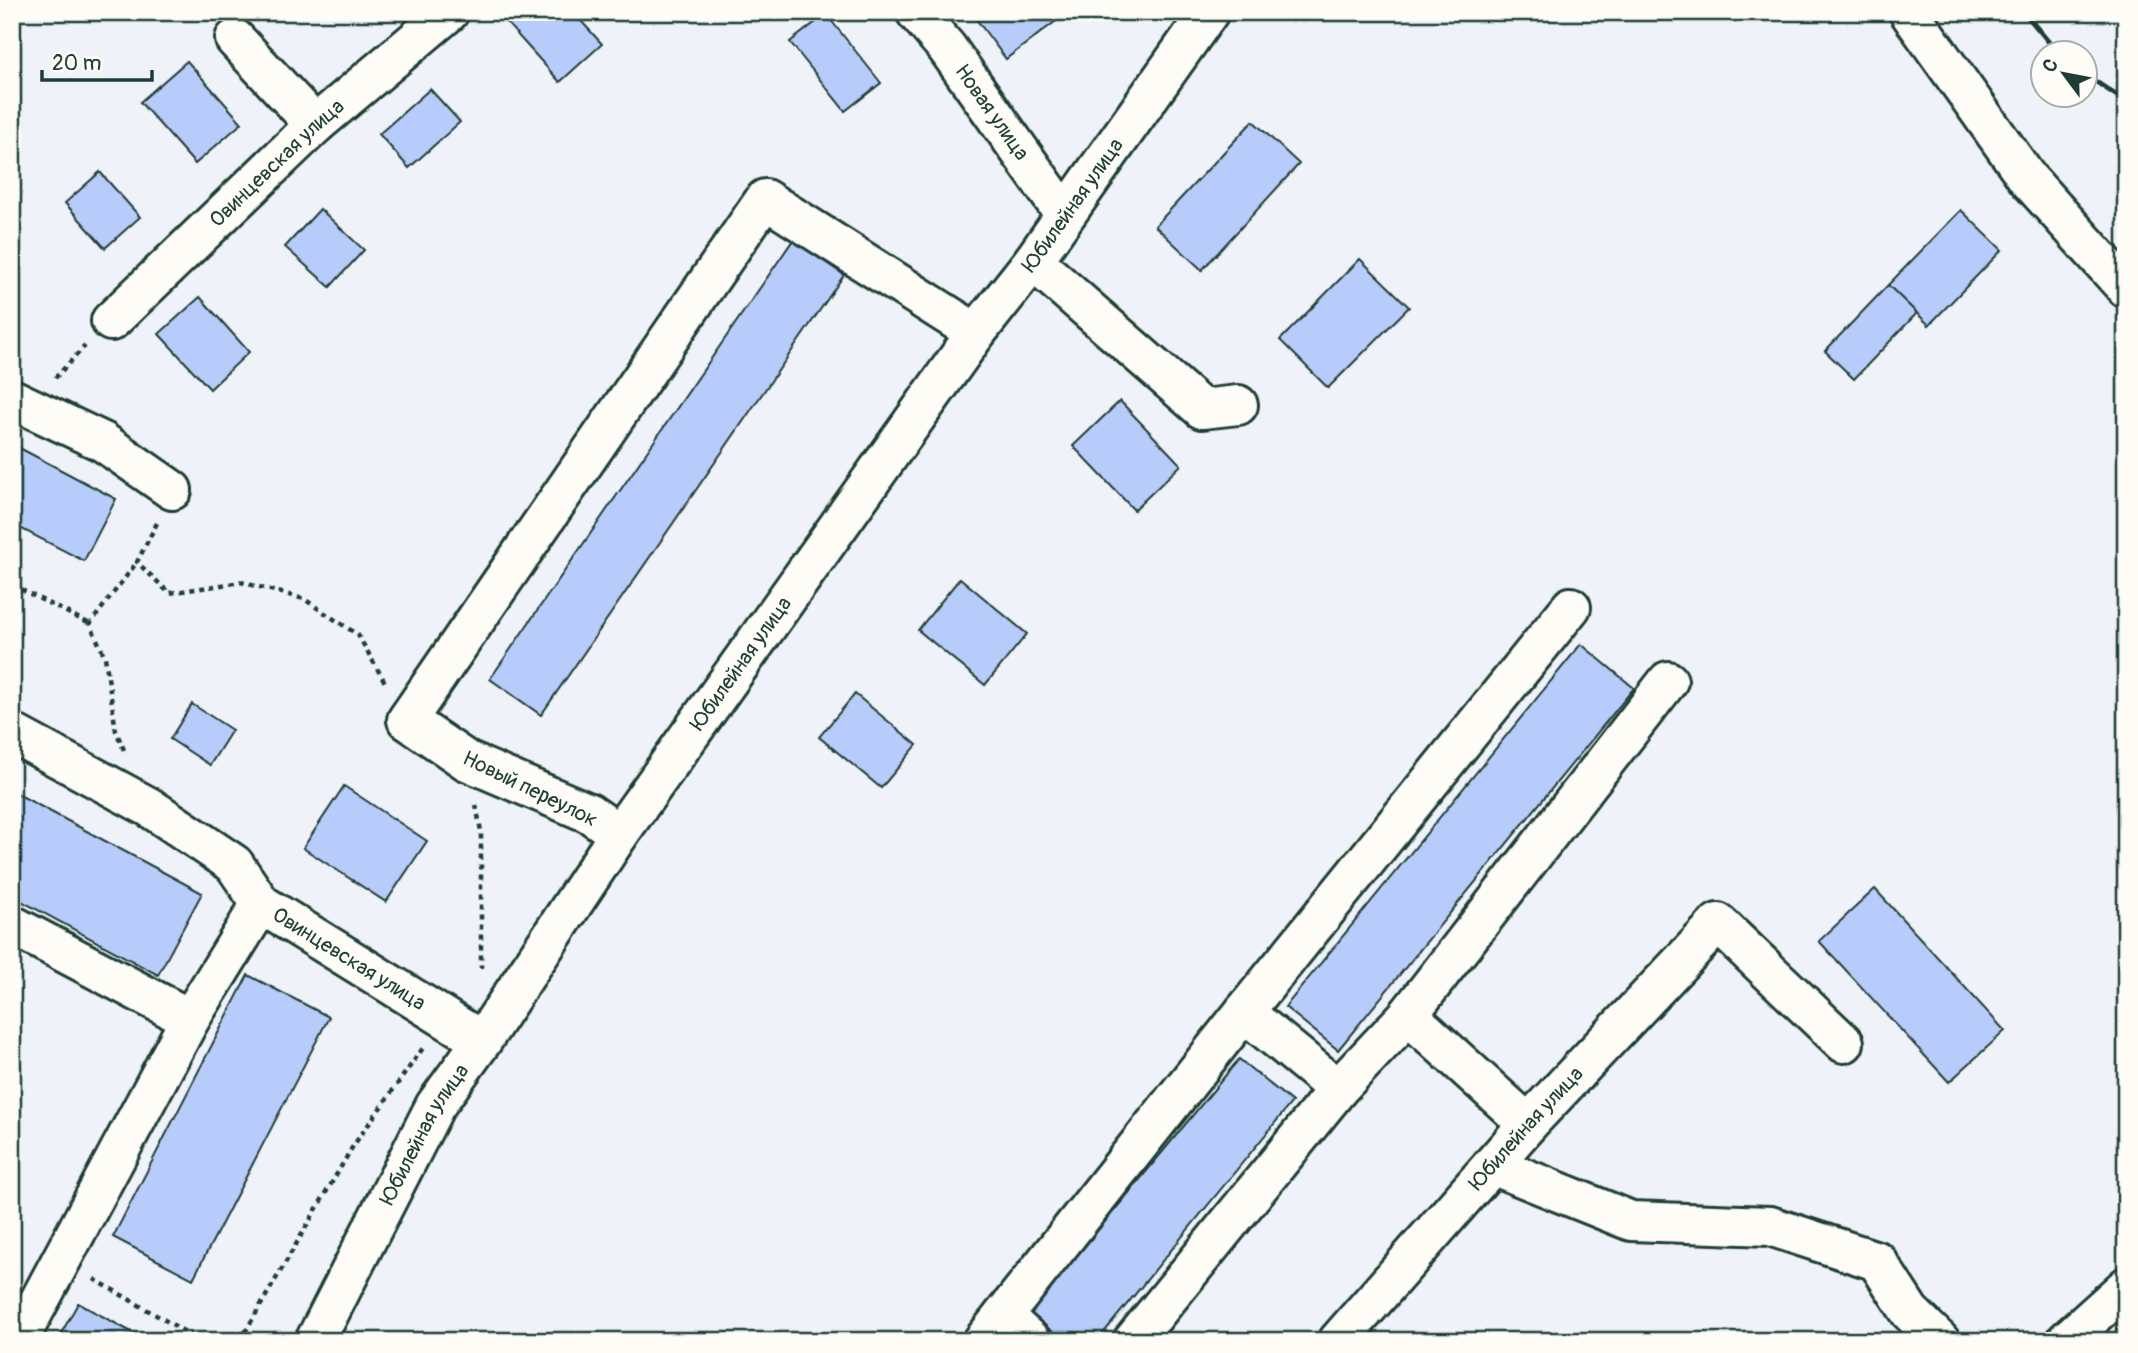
<svg xmlns="http://www.w3.org/2000/svg" width="2138" height="1353" font-family="Pangolin,sans-serif">
<style>
.building{fill:#b8ccfb;stroke:#1f3d34;stroke-width:2}
.lines{fill:none;stroke-linecap:round;stroke-linejoin:round}
.minor-casing{stroke:#1f3d34;stroke-width:44}
.path{stroke:#1f3d34;stroke-width:4.5;stroke-dasharray:5 5;stroke-linecap:butt}
.minor{stroke:#fdfcf7;stroke-width:38}
.rail{stroke:#1f3d34;stroke-width:5}
.labels{text-anchor:middle;dominant-baseline:central;stroke-width:5;stroke-linejoin:round;paint-order:stroke}
.street-label{font-size:21px;fill:#1f3d34;stroke:#fdfcf7}
</style>
<rect width="100%" height="100%" fill="#eff2f8"/>
<filter id="ink" filterUnits="userSpaceOnUse"><feTurbulence type="fractalNoise" baseFrequency=".0143" numOctaves="2"/><feDisplacementMap in="SourceGraphic" scale="14" xChannelSelector="R" yChannelSelector="G"/><feConvolveMatrix kernelMatrix="1 2 1 2 8 2 1 2 1" color-interpolation-filters="sRGB"/></filter>
<g filter="url(#ink)">
<!-- building -->
<path class="building" d="M 514,12 L 573,12 L 602,44 L 560,82 L 505,21 Z
M 984,12 L 1049,12 L 1056,21 L 1006,59 L 976,19 Z
M 826,14 L 881,83 L 845,111 L 790,42 Z
M 187,61 L 242,123 L 195,164 L 140,102 Z
M 430,89 L 460,122 L 409,168 L 379,134 Z
M 1253,121 L 1299,164 L 1202,270 L 1155,226 Z
M 100,172 L 140,217 L 105,248 L 65,203 Z
M 320,209 L 364,250 L 330,287 L 285,247 Z
M 1961,210 L 2002,250 L 1929,325 L 1888,285 Z
M 793,240 L 844,275 L 541,715 L 490,679 Z
M 1360,259 L 1409,307 L 1328,388 L 1280,340 Z
M 1888,285 L 1917,313 L 1854,379 L 1825,351 Z
M 200,297 L 249,352 L 210,389 L 159,334 Z
M 1120,401 L 1181,465 L 1134,510 L 1073,446 Z
M 12,444 L 116,499 L 84,561 L 12,524 Z
M 960,578 L 1027,634 L 985,685 L 918,630 Z
M 1581,644 L 1634,688 L 1338,1050 L 1285,1007 Z
M 855,694 L 917,745 L 881,788 L 819,737 Z
M 192,704 L 232,730 L 210,765 L 170,739 Z
M 344,786 L 427,841 L 386,902 L 303,848 Z
M 12,791 L 202,893 L 158,975 L 12,896 Z
M 1875,889 L 2005,1031 L 1949,1082 L 1819,941 Z
M 248,975 L 329,1017 L 193,1279 L 113,1237 Z
M 1239,1059 L 1292,1102 L 1097,1341 L 1064,1341 L 1030,1313 Z
M 78,1303 L 148,1341 L 57,1341 Z
M 2119,1332 L 2126,1341 L 2111,1341 Z"/>
<g class="lines">
<!-- minor casing -->
<g class="minor-casing">
<g id="minor">
<path id="s1" d="M 916,12 L 947,48 L 1065,215"/>
<path d="M 1909,12 L 2027,178 L 2126,288"/>
<path d="M 235,39 L 315,125"/>
<path d="M 1033,261 L 1202,409 L 1238,405"/>
<path id="s2" d="M 111,321 L 315,125 L 449,12"/>
<path d="M 12,399 L 103,442 L 172,490"/>
<path id="s3" d="M 12,733 L 149,807 L 234,864 L 261,904 L 482,1041"/>
<path d="M 619,834 L 589,813 L 467,761 L 407,720 L 765,199 L 976,333"/>
<path d="M 12,925 L 190,1019 L 261,904"/>
<path d="M 1408,1015 L 1528,1124"/>
<path d="M 1338,1089 L 1244,1012 L 1571,607"/>
<path d="M 1492,1165 L 1631,1221 L 1770,1226 L 1877,1261 L 1910,1312 L 1940,1341"/>
<path d="M 1003,1316 L 1031,1341"/>
<path d="M 18,1341 L 190,1019"/>
<path id="s4" d="M 315,1341 L 435,1106 L 482,1041 L 619,834 L 976,333 L 1033,261 L 1209,12"/>
<path d="M 983,1341 L 1244,1012"/>
<path d="M 1133,1341 L 1338,1089 L 1408,1015 L 1668,681"/>
<path id="s5" d="M 1338,1341 L 1528,1124 L 1718,923 L 1844,1043"/>
<path d="M 2066,1341 L 2126,1287"/>
</g>
</g>
<!-- path -->
<path class="path" d="M 55,378 L 85,346
M 157,523 L 137,562 L 169,593 L 241,582 L 304,599 L 358,635 L 386,684
M 12,585 L 90,624
M 124,750 L 116,731 L 105,657 L 90,624 L 137,562
M 476,805 L 481,831 L 481,968
M 94,1279 L 201,1341
M 240,1341 L 353,1146 L 423,1048"/>
<!-- minor -->
<use href="#minor" class="minor"/>
<!-- rail -->
<path class="rail" d="M 2024,12 L 2057,52
M 2086,75 L 2126,102"/>
</g>
</g>
<g class="labels">
<!-- street labels -->
<g class="street-label">
<text stroke="none"><textPath href="#s1" startOffset="126">Новая улица</textPath></text>
<text stroke="none"><textPath href="#s2" startOffset="229">Овинцевская улица</textPath></text>
<text stroke="none"><textPath href="#s4" startOffset="1368">Юбилейная улица</textPath></text>
<text stroke="none"><textPath href="#s4" startOffset="802">Юбилейная улица</textPath></text>
<text transform="translate(530 789) rotate(26)">Новый переулок</text>
<text stroke="none"><textPath href="#s3" startOffset="410">Овинцевская улица</textPath></text>
<text stroke="none"><textPath href="#s5" startOffset="284">Юбилейная улица</textPath></text>
<text stroke="none"><textPath href="#s4" startOffset="234">Юбилейная улица</textPath></text>
</g>
</g>
<!-- margin -->
<rect width="2138" height="1353" fill="none" stroke="#fdfcf7" stroke-width="42"/>
<rect x="21" y="21" width="2096" height="1311" fill="none" stroke="#1f3d34" stroke-width="2.5" filter="url(#ink)"/>
<!-- north arrow -->
<g transform="translate(2064 74) rotate(302)"><circle r="33" fill="#fdfcf7" stroke="#a4b0a9" stroke-width="2"/>
<path d="M0-5L12 26L0 18L-12 26Z" fill="#1f3d34"/>
<text y="-10" font-size="19" font-weight="bold" text-anchor="middle" fill="#1f3d34">С</text>
</g>
<!-- scale -->
<path d="M42 70v10h110v-10" fill="none" stroke="#1f3d34" stroke-width="3.5"/>
<text x="52" y="70" font-size="21" fill="#1f3d34" stroke="#fdfcf7" stroke-width="5" paint-order="stroke">20 m</text>
</svg>
